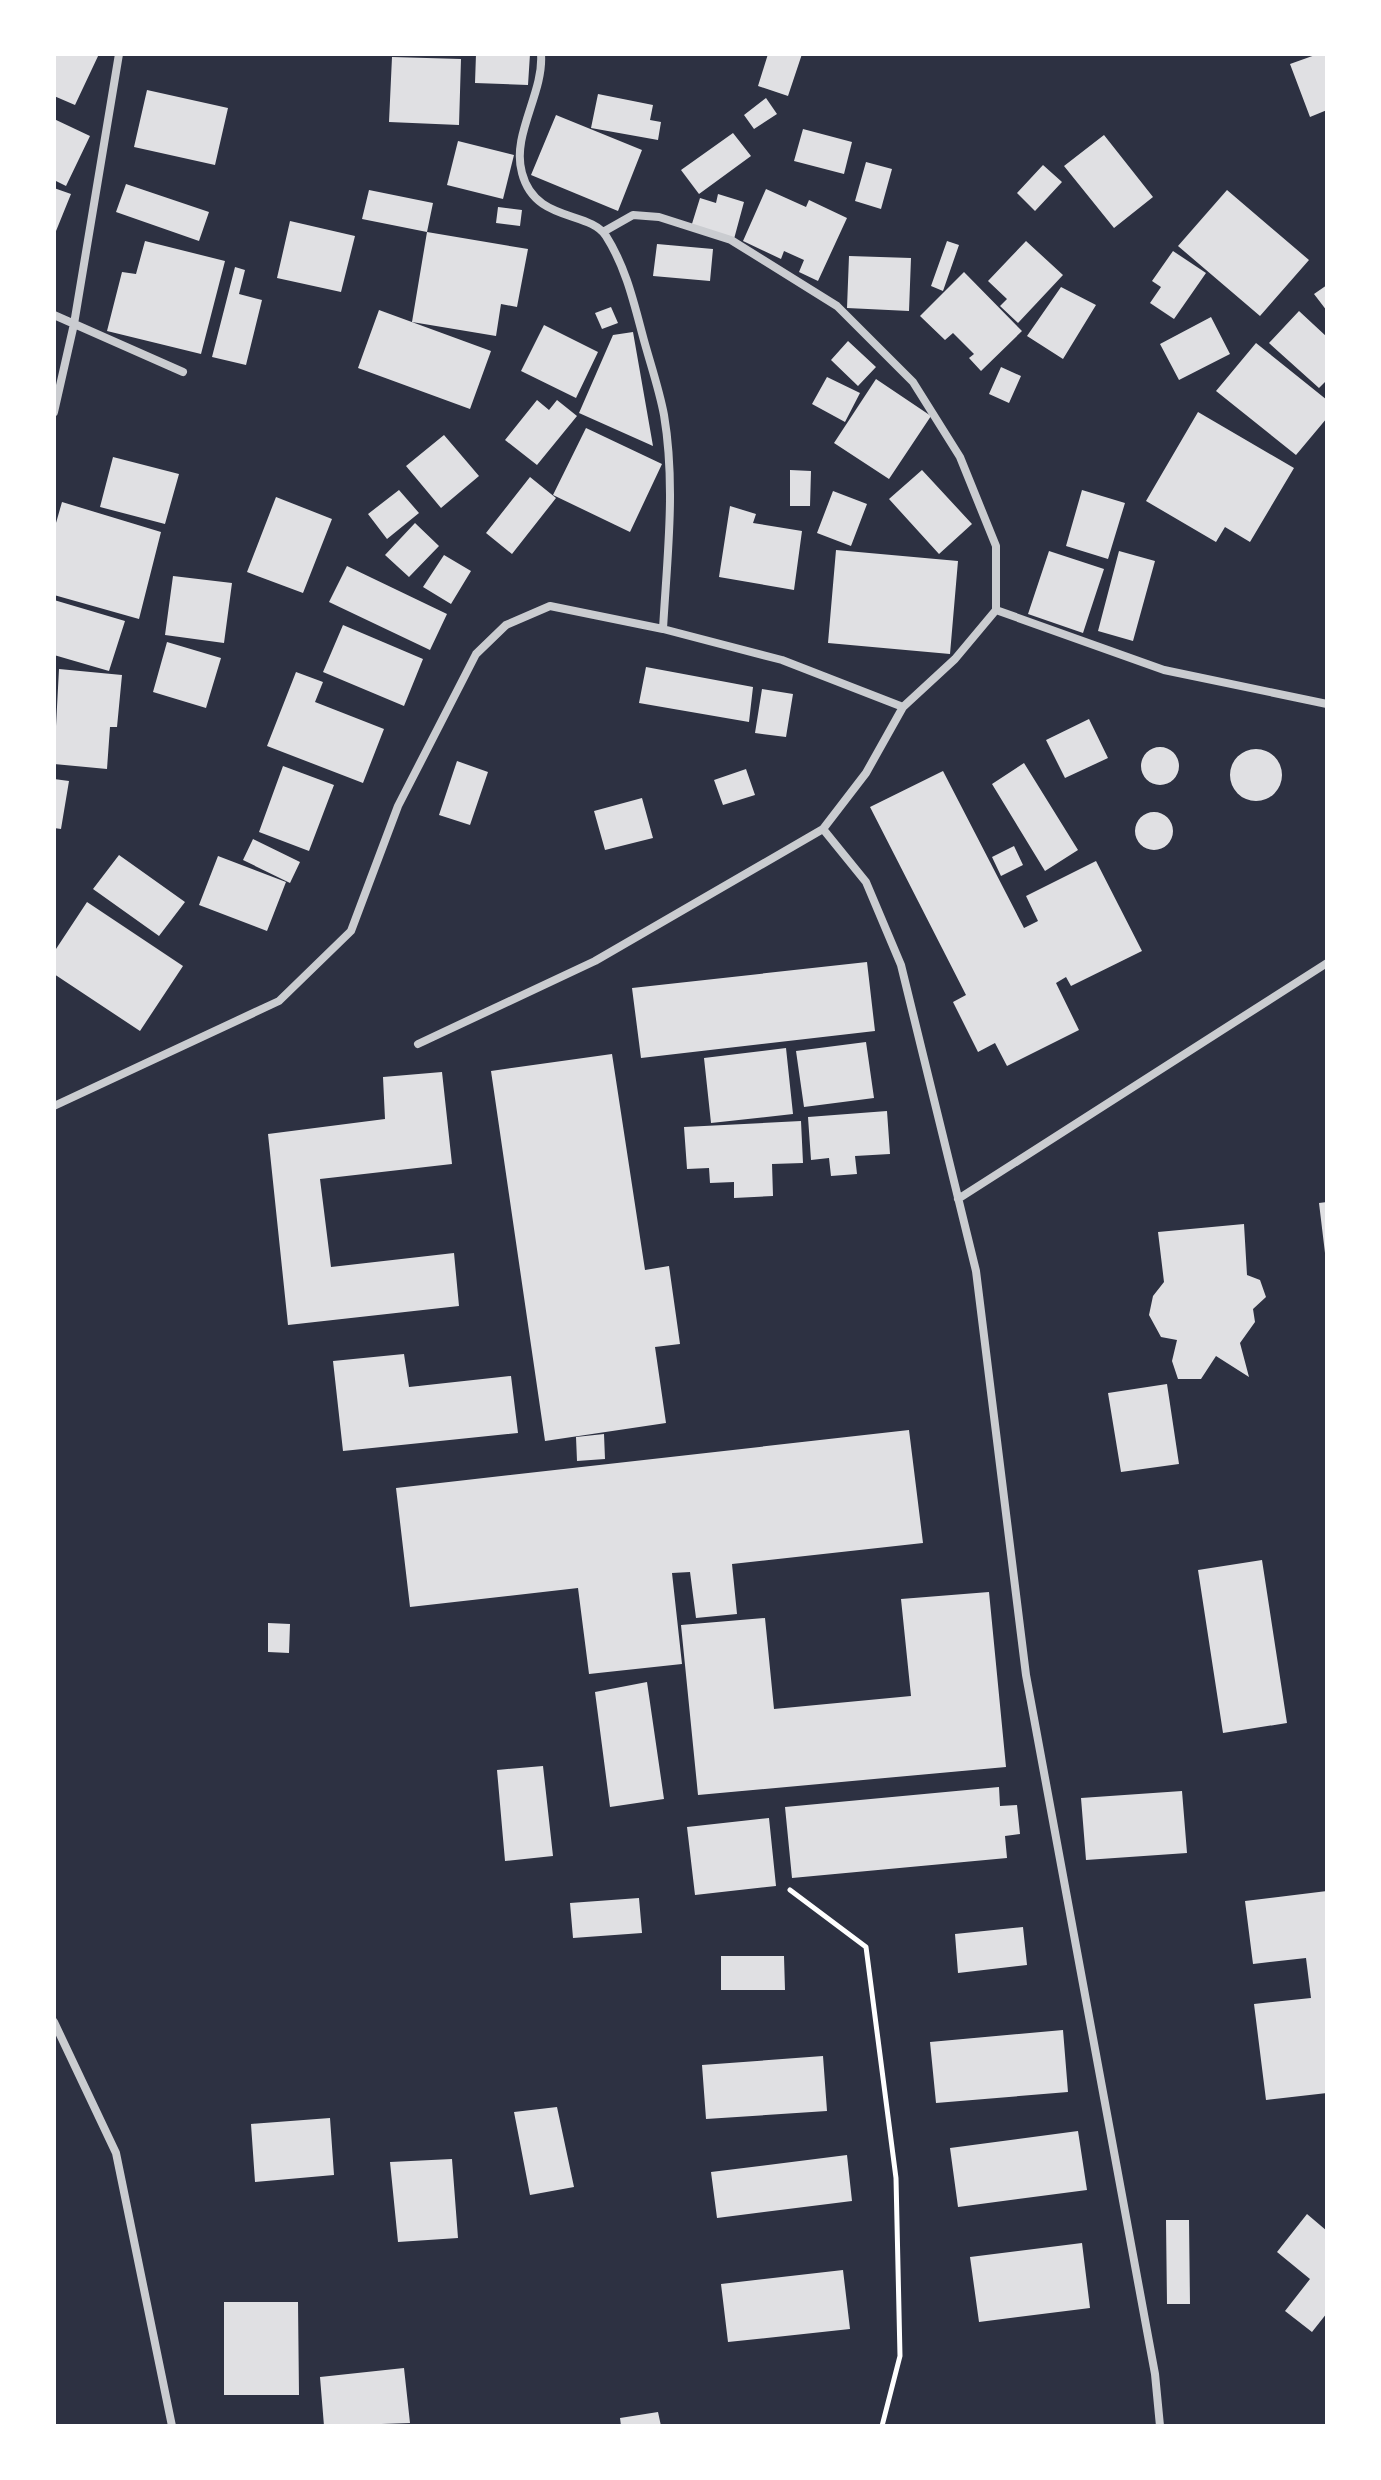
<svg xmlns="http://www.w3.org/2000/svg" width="1381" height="2480" font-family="Manrope,sans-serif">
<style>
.building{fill:#e0e0e3}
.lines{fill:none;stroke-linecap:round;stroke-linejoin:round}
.path{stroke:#fff;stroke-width:5}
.minor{stroke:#caccd0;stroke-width:8}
</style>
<rect width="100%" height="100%" fill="#2d3142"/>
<!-- building -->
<path class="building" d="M 54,54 L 99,54 L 75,105 L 54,96 Z
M 476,54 L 530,54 L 528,85 L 475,83 Z
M 768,54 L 802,54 L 788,96 L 758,86 Z
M 1318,54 L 1327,54 L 1327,110 L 1310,117 L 1290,64 Z
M 392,57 L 461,59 L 459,125 L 389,122 Z
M 147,90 L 228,108 L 215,165 L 134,147 Z
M 598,94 L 653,105 L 650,120 L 661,122 L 658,140 L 591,128 Z
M 766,98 L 777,114 L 754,129 L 744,115 Z
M 556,115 L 642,150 L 618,211 L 531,175 Z
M 54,119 L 90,136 L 66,186 L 54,180 Z
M 803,129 L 852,142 L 844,174 L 794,161 Z
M 733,133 L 751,156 L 699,194 L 681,170 Z
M 1104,135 L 1153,197 L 1114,228 L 1064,166 Z
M 458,141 L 514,155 L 503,199 L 447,185 Z
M 866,162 L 892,169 L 881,209 L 855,201 Z
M 1043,165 L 1062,182 L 1035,211 L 1017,193 Z
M 126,184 L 209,212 L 199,241 L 116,212 Z
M 54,188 L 71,194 L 54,236 Z
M 766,189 L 806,207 L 809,200 L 847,218 L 818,281 L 799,272 L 804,260 L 784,251 L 781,259 L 743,241 Z
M 369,190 L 433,203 L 427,232 L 528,249 L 517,307 L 501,304 L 496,336 L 412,322 L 427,232 L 362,219 Z
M 1227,190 L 1309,260 L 1260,316 L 1178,246 Z
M 718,194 L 744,202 L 734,239 L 691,227 L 700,198 L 716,203 Z
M 498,207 L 522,210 L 520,226 L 496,223 Z
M 290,221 L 355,236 L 341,292 L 277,278 Z
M 145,241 L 225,261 L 201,354 L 107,331 L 122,272 L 136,274 Z
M 947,241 L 959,245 L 943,291 L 931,286 Z
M 1026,241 L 1063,275 L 1018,323 L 1000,306 L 1007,299 L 988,281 Z
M 657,244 L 713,249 L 710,281 L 653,276 Z
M 1173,251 L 1206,273 L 1174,319 L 1150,303 L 1161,287 L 1152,281 Z
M 849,256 L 911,258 L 909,311 L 847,308 Z
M 235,267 L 245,270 L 239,294 L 262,300 L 246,365 L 212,357 Z
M 964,272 L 1022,331 L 981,371 L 969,358 L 974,354 L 953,333 L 945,340 L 920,316 Z
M 1327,285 L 1327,311 L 1314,294 Z
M 1061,287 L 1096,305 L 1063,359 L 1027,336 Z
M 611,307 L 618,323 L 602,329 L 595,313 Z
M 379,310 L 491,351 L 470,409 L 358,368 Z
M 1299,311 L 1327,337 L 1327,380 L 1319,388 L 1269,343 Z
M 1211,317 L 1230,354 L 1179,380 L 1160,344 Z
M 544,325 L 598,352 L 576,398 L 521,371 Z
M 633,332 L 653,446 L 579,413 L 613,335 Z
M 848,341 L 876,367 L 858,386 L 831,360 Z
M 1256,343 L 1327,400 L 1327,418 L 1296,455 L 1216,391 Z
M 1001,367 L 1021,376 L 1009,403 L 989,394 Z
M 827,377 L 860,393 L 845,422 L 812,404 Z
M 876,379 L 931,416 L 889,479 L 834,443 Z
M 537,400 L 549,410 L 557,400 L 577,416 L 537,465 L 505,440 Z
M 1198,412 L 1294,468 L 1250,542 L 1225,527 L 1216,542 L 1146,501 Z
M 586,428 L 662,464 L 630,532 L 553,495 Z
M 444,435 L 479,476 L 441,508 L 406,466 Z
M 113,457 L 179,474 L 165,524 L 100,507 Z
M 790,470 L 811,471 L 810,506 L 790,506 Z
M 922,470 L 972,524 L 939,554 L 889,499 Z
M 530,477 L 556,498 L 512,554 L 486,533 Z
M 399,490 L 419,513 L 387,539 L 368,514 Z
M 1082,490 L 1125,503 L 1108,559 L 1066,546 Z
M 833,491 L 867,504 L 851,546 L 817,533 Z
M 276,497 L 332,519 L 303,593 L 247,572 Z
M 62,502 L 161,532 L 139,619 L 54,595 L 54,530 Z
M 730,506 L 756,514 L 753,523 L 802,531 L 794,590 L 719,577 Z
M 415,523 L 439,546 L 409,577 L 385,555 Z
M 836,550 L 958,561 L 950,654 L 828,643 Z
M 1049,551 L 1104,569 L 1083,633 L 1028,614 Z
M 1119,551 L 1155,561 L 1133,641 L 1098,631 Z
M 444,555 L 471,571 L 451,604 L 423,587 Z
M 347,566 L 447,614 L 430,650 L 329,602 Z
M 173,576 L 232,583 L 224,643 L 165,635 Z
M 54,600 L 125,621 L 109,671 L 54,655 Z
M 343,625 L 423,659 L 404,706 L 323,672 Z
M 167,642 L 221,658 L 206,708 L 153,692 Z
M 646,667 L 753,687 L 749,722 L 639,703 Z
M 59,669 L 122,675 L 117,727 L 110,727 L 107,769 L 54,764 Z
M 296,672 L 323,682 L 315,702 L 384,729 L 363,783 L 267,746 Z
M 762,689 L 793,694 L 786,737 L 755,733 Z
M 1089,719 L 1108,758 L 1065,778 L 1046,740 Z
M1141 766a19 19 0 1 1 38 0a19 19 0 1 1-38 0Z
M1230 775a26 26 0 1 1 52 0a26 26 0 1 1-52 0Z
M 457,761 L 488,772 L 470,825 L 439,815 Z
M 1024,763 L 1078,850 L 1045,871 L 992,784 Z
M 283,766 L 334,785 L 309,851 L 259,832 Z
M 746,769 L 755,795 L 723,805 L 714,780 Z
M 943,771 L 1024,928 L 1038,921 L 1026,896 L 1096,861 L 1142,951 L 1071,986 L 1066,977 L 1056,983 L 1079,1030 L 1007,1066 L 995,1043 L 978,1052 L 953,1002 L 966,995 L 870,807 Z
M 54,779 L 69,781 L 61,829 L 54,828 Z
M 642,798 L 653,838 L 605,850 L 594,811 Z
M1135 831a19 19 0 1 1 38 0a19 19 0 1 1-38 0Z
M 253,839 L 300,862 L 290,883 L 243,860 Z
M 1014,846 L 1023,865 L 1001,876 L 992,857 Z
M 119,855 L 185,902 L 159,936 L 93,889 Z
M 218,856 L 286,882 L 267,931 L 199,905 Z
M 87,902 L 183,966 L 140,1031 L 54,974 L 54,952 Z
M 867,962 L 875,1031 L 641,1058 L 632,988 Z
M 866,1042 L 874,1098 L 804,1107 L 796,1051 Z
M 786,1048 L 793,1114 L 711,1123 L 704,1058 Z
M 612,1054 L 645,1270 L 669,1266 L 680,1344 L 655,1347 L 666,1423 L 545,1441 L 491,1071 Z
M 442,1072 L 452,1164 L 320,1179 L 331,1267 L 454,1253 L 459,1306 L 288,1325 L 268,1134 L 385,1119 L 383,1077 Z
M 887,1111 L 890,1154 L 855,1156 L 857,1174 L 831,1176 L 829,1158 L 811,1160 L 808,1117 Z
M 801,1121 L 803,1163 L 772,1164 L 773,1196 L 734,1198 L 734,1182 L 710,1183 L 709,1168 L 687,1169 L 684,1127 Z
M 1327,1202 L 1327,1253 L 1325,1253 L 1319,1203 Z
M 1244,1224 L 1247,1275 L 1260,1280 L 1266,1297 L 1253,1309 L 1255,1322 L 1240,1343 L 1249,1377 L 1216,1356 L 1201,1379 L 1178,1379 L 1172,1361 L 1177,1340 L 1161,1337 L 1149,1315 L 1153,1296 L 1164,1282 L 1158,1232 Z
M 404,1354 L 409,1387 L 511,1376 L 518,1433 L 343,1451 L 333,1361 Z
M 1167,1384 L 1179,1464 L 1121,1472 L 1108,1393 Z
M 909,1430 L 923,1543 L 732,1564 L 737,1614 L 696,1618 L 690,1572 L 672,1573 L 682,1664 L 589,1674 L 578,1588 L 410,1607 L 396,1488 Z
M 604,1434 L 605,1459 L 577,1461 L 576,1437 Z
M 1262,1560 L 1287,1723 L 1223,1733 L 1198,1570 Z
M 989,1592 L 1006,1767 L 698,1795 L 681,1625 L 765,1618 L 774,1709 L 911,1696 L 901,1599 Z
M 268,1623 L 290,1624 L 289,1653 L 268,1652 Z
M 647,1682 L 664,1799 L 610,1807 L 595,1692 Z
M 543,1766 L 553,1856 L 505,1861 L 497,1770 Z
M 999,1787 L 1000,1806 L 1017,1805 L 1020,1834 L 1005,1836 L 1007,1858 L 792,1878 L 785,1807 Z
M 1182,1791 L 1187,1853 L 1086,1860 L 1081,1798 Z
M 769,1818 L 776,1886 L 695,1895 L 687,1827 Z
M 1327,1891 L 1327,2093 L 1266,2100 L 1254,2004 L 1311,1998 L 1306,1958 L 1253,1964 L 1245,1901 Z
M 639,1898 L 642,1933 L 573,1938 L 570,1903 Z
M 1023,1927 L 1027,1965 L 958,1973 L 955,1934 Z
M 721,1956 L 784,1956 L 785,1990 L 721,1990 Z
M 1063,2030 L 1068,2092 L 936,2103 L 930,2042 Z
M 823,2056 L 827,2111 L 706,2119 L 702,2065 Z
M 557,2107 L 574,2187 L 530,2195 L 514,2112 Z
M 330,2118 L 334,2175 L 255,2182 L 251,2124 Z
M 1078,2131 L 1087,2190 L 958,2207 L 950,2148 Z
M 847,2155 L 852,2201 L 717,2218 L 711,2172 Z
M 452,2159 L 458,2238 L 398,2242 L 390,2162 Z
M 1307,2214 L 1327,2231 L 1327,2313 L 1312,2332 L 1285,2311 L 1310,2279 L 1277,2252 Z
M 1166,2220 L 1189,2220 L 1190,2304 L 1167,2304 Z
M 1082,2243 L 1090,2308 L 979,2322 L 970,2257 Z
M 843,2270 L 850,2329 L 728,2342 L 721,2284 Z
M 224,2302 L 298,2302 L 299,2395 L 224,2395 Z
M 404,2368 L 410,2423 L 324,2426 L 320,2377 Z
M 658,2412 L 661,2426 L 621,2426 L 620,2418 Z"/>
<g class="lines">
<!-- path -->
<path class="path" d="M 790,1890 L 866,1947 L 896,2178 L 900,2356 L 882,2426"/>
<!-- minor -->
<path class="minor" d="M 541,54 C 544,93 511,135 522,173 C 535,223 589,210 606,236 C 625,266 633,299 642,333 C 649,360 659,388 664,415 C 676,486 667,558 663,629
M 603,232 L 633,215 L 659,217 L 731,240 L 837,306 L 913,382 L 960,457 L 996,546 L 996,610 L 955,659 L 903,707
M 54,315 L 183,372
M 54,412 L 74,324 L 119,54
M 996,610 L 1164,670 L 1327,704
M 823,829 L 866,882 L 901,965 L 976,1271 L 1026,1675 L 1155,2374 L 1160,2426
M 54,1106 L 279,1001 L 351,931 L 398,806 L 476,654 L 506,625 L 550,606 L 663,629 L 782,660 L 903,707 L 866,773 L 823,829 L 595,961 L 418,1044
M 958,1199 L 1327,963
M 54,2022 L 116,2153 L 172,2426"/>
</g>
<!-- border -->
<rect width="1381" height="2480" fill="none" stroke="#ffffff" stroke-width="112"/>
</svg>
